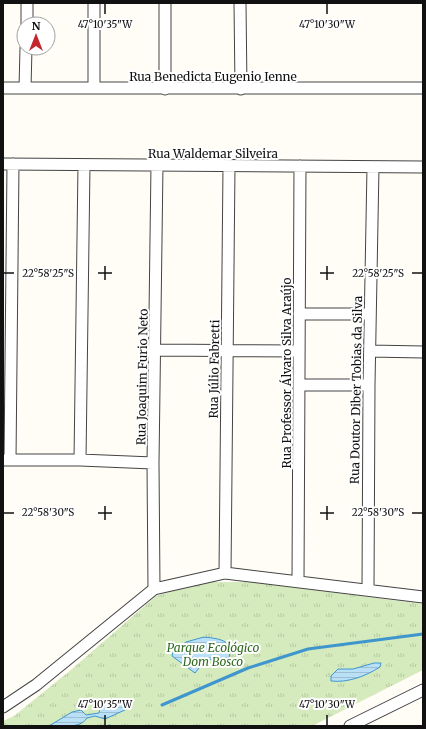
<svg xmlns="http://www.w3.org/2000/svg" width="426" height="729" font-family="Merriweather,serif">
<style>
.grass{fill:url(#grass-tufts)}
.water{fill:url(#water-rules);stroke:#3f96cf}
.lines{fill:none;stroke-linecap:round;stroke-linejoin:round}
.stream{stroke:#3f96cf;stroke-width:3}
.minor-casing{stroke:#444;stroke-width:13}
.minor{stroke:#fff;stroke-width:11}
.ticks{fill:none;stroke:#111;stroke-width:1.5}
.labels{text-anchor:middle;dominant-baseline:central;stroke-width:4;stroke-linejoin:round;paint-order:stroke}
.street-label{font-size:12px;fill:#111;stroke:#fff}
.park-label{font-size:12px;font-style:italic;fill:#2f6b1f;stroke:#fff}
.ticks-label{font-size:10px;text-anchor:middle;fill:#111;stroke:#fff;stroke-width:4;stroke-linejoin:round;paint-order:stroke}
</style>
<defs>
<pattern id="grass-tufts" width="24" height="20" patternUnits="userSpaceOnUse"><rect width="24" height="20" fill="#d5ebbd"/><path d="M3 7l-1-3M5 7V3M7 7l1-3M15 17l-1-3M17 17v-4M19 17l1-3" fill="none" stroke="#b6c8a1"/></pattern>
<pattern id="water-rules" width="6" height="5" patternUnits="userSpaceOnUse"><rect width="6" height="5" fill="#b9e0f7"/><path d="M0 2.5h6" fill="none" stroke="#9ebfd3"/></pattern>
</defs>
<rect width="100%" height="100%" fill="#fffdf5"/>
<!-- grass -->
<path class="grass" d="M 203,582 L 250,582 L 423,604 L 423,670 L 312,726 L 3,726 L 3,721 L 14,716 L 72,669 L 156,596 Z"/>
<!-- water -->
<path class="water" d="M 204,637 C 221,639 235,640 228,661 L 223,664 L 207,658 L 195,673 L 172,656 L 173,652 L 186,642 Z
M 374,663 L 381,663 L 380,667 C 366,676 348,683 331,681 L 331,676 L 338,669 L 353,669 Z
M 111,699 L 124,699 L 129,702 L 127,709 L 105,719 L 95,716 L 87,718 C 80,729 61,726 49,726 L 72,712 L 81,710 L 86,715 L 99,713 C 100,706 104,703 111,699 Z"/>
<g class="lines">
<!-- stream -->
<path class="stream" d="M 162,705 L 248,668 L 308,649 L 423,634
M 109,726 L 110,726"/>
<!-- minor casing -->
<g class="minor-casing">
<path id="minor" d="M 165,3 L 165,89
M 240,3 L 241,89
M 27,24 L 27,3
M 3,88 L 423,88
M 25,88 L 26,48
M 94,88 L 94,3
M 3,164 L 423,167
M 299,314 L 370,314
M 156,350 L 299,351
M 370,351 L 423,352
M 299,385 L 369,385
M 4,460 L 80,460 L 153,463
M 10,460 L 13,164
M 80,460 L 84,165
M 225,573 L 229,166
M 298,581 L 300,166
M 154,589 L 153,463 L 157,165
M 368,589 L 369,385 L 373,167
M 3,707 L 36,685 L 154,589 L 225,573 L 423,597
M 350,726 L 423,690"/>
</g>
<!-- minor -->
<use href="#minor" class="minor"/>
</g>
<!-- ticks -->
<path class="ticks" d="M 105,4 L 105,14M 327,4 L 327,14M 105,266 L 105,280M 327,266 L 327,280M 4,273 L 14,273M 98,273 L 112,273M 320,273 L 334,273M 412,273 L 422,273M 105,506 L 105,520M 327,506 L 327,520M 4,513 L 14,513M 98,513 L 112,513M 320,513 L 334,513M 412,513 L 422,513M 105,715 L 105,725M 327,715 L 327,725"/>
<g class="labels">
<!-- street labels -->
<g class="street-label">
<text x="213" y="76">Rua Benedicta Eugenio Ienne</text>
<text x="213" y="153">Rua Waldemar Silveira</text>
<text transform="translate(214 369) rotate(-89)">Rua Júlio Fabretti</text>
<text transform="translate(286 373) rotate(-90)">Rua Professor Álvaro Silva Araújo</text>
<text transform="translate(142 377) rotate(-89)">Rua Joaquim Furio Neto</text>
<text transform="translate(356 390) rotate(-89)">Rua Doutor Diber Tobias da Silva</text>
</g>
<!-- park labels -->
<g class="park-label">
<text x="213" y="647">Parque Ecológico<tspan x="213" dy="14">Dom Bosco</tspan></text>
</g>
</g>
<g class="ticks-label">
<text x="105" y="28">47°10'35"W</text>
<text x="327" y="28">47°10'30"W</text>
<text x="48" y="277">22°58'25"S</text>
<text x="378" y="277">22°58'25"S</text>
<text x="48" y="516">22°58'30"S</text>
<text x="378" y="516">22°58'30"S</text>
<text x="105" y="708">47°10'35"W</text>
<text x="327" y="708">47°10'30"W</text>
</g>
<!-- border -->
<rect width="426" height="729" fill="none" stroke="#111111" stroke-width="8"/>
<!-- north arrow -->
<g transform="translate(36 36)"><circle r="19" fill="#ffffff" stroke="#a0a0a0"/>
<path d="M0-3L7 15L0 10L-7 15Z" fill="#c4262e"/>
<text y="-6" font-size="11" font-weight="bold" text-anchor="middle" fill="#111111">N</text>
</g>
</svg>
